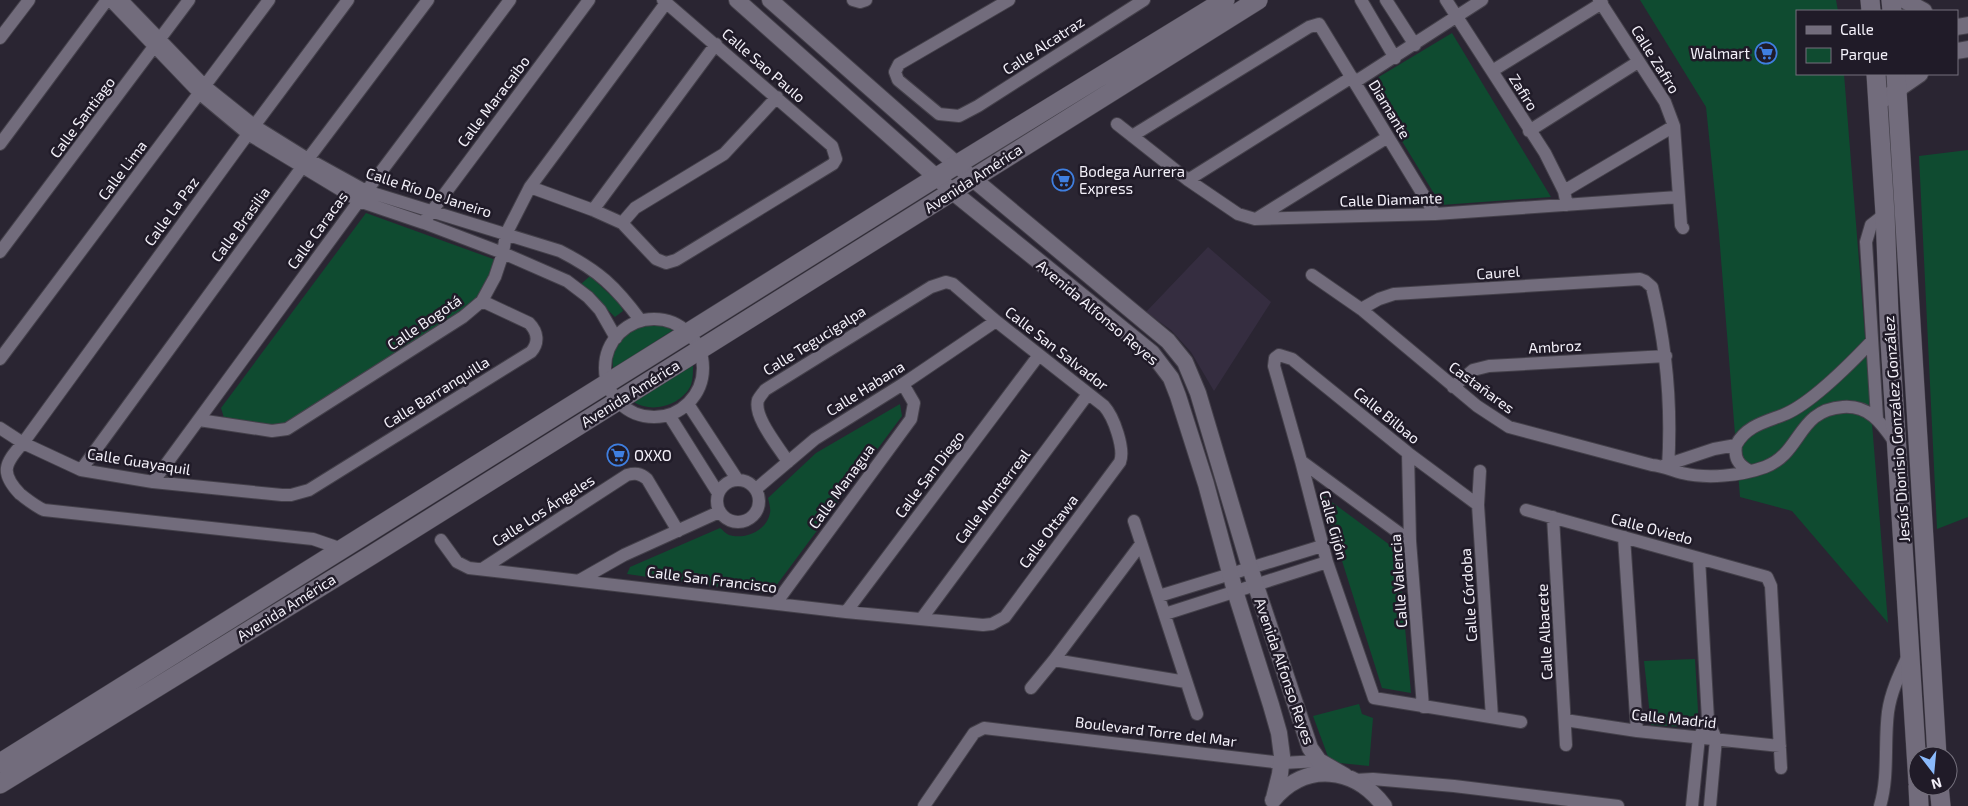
<svg xmlns="http://www.w3.org/2000/svg" width="1968" height="806" font-family="'Exo 2',sans-serif">
<style>
.built{fill:#352d40}
.green{fill:#0f4b30}
.lines{fill:none;stroke-linecap:round;stroke-linejoin:round}
.minor-casing{stroke:#44404a;stroke-width:14}
.tertiary-casing{stroke:#44404a;stroke-width:18}
.secondary-casing{stroke:#44404a;stroke-width:20}
.minor{stroke:#726c7c;stroke-width:12}
.tertiary{stroke:#726c7c;stroke-width:16}
.secondary{stroke:#726c7c;stroke-width:19}
.labels{text-anchor:middle;dominant-baseline:central;stroke-width:5;stroke-linejoin:round;paint-order:stroke}
.street-label{font-size:15px;fill:#f3f0f9;stroke:#201b28}
.poi-label{font-size:15px;fill:#f3f0f9;stroke:#201b28;text-anchor:start}
</style>
<rect width="100%" height="100%" fill="#2a2532"/>
<!-- built -->
<path class="built" d="M 1208,247 L 1271,302 L 1214,391 L 1191,352 L 1171,330 L 1146,312 Z"/>
<!-- green -->
<path class="green" d="M 1640,0 L 1836,0 L 1838,11 L 1797,11 L 1797,74 L 1844,74 L 1888,623 L 1792,511 L 1740,497 L 1719,234 L 1706,107 Z
M 1452,33 L 1551,197 L 1441,205 L 1367,84 Z
M 1968,150 L 1968,517 L 1937,529 L 1919,156 Z
M 366,213 L 496,260 L 483,292 L 464,312 L 284,427 L 225,421 L 221,408 Z
M 590,276 L 620,304 L 623,311 L 615,317 L 581,284 Z
M 652,325 L 663,326 L 673,330 L 613,369 C 613,364 612,358 612,353 C 616,334 636,327 652,325 Z
M 693,365 C 693,372 693,378 691,385 C 682,405 652,414 634,402 Z
M 900,404 L 902,416 L 770,594 L 627,574 L 630,567 L 720,528 C 723,530 726,534 729,535 C 744,540 767,531 770,513 C 771,509 769,502 768,498 L 816,453 Z
M 1321,494 L 1398,551 L 1411,693 L 1382,688 Z
M 1695,659 L 1699,728 L 1651,725 L 1644,661 Z
M 1359,704 L 1362,714 L 1373,718 L 1369,766 L 1330,762 L 1313,716 Z"/>
<g class="lines">
<!-- minor casing -->
<g class="minor-casing">
<path id="minor" d="M 110,0 L 200,94 L 248,134 L 359,201 L 424,223 L 503,253 L 567,281 L 588,297 L 600,310 L 616,338
M 122,0 L 205,86 L 255,126 L 308,159 L 366,191 L 560,251 C 599,271 615,286 641,321
M 853,0 L 860,2 L 866,0
M 1009,0 L 899,64 L 895,72 L 898,80 L 939,114 L 959,116 L 978,106 L 1144,0
M 1361,0 L 1395,58
M 1386,0 L 1415,45
M 1446,0 L 1545,153 L 1564,191 L 1567,205
M 1599,0 L 1665,102 L 1674,126 L 1681,225 L 1683,228
M 0,38 L 29,0
M 1492,71 L 1602,3
M 1355,82 L 1482,0
M 1117,124 L 1188,180 L 1238,214 L 1255,219 L 1435,214 L 1678,197
M 1529,131 L 1638,62
M 1132,136 L 1309,27 L 1319,24 L 1435,214
M 0,144 L 107,0
M 1188,180 L 1352,77
M 530,187 L 593,210 L 622,223 L 656,259 L 666,263 L 676,260 L 833,164 L 836,159 L 832,146 L 663,0
M 1564,191 L 1674,126
M 593,210 L 716,44
M 426,219 L 589,0
M 1256,219 L 1388,137
M 622,223 L 635,208 L 724,154 L 777,97
M 0,252 L 189,0
M 1312,275 L 1361,309 L 1477,406 L 1509,427 L 1652,465 C 1663,466 1671,470 1682,473 C 1707,479 1740,476 1765,467 C 1802,453 1797,410 1843,407 C 1870,405 1882,424 1896,444
M 1361,309 L 1379,299 L 1394,294 L 1640,279 L 1645,281 L 1652,287 C 1667,348 1672,406 1668,468
M605 368a49 49 0 1 1 98 0a49 49 0 1 1-98 0Z
M 0,359 L 269,0
M 1453,387 L 1473,370 L 1489,366 L 1666,356
M 688,404 L 737,479
M 669,415 L 718,493
M 1877,418 L 1866,242 L 1871,225 L 1885,214
M 199,420 L 272,431 L 287,429 L 463,317 L 482,301 L 495,277 L 503,253 L 506,234 L 530,187 L 666,3
M 0,428 L 23,443 L 81,470 L 153,482 L 282,495 L 291,495 L 309,490 L 531,352 C 539,343 538,332 529,323 L 482,301
M 1736,445 C 1734,458 1738,465 1750,471
M 1408,453 L 1410,541 L 1423,707
M 1301,461 L 1410,541
M 1663,466 L 1714,449 L 1736,445 C 1746,426 1765,422 1783,415 C 1809,405 1851,363 1871,342
M 81,470 L 308,159 L 428,0
M 1480,471 L 1478,505 L 1492,717
M717 501a21 21 0 1 1 42 0a21 21 0 1 1-42 0Z
M 153,482 L 359,201 L 510,0
M 756,489 L 815,439 L 903,384 L 996,321
M 1478,505 L 1408,453 L 1292,359 L 1279,355 L 1275,358 L 1274,366 L 1301,461 L 1327,562 L 1374,698 L 1521,722
M 1526,510 L 1767,577 L 1771,586 L 1781,768
M 1553,517 L 1566,745
M 1134,521 L 1197,714
M 1624,537 L 1637,731
M 441,540 L 457,562 L 469,568 L 846,612 L 983,625 L 992,624 L 1005,617 L 1120,462 C 1125,449 1114,417 1104,406 L 996,321 L 953,284 L 946,282 L 931,287 L 765,390 C 763,393 760,396 758,400 C 753,417 779,447 788,462
M 342,549 L 313,539 L 44,510 C 35,506 28,500 20,494 C 0,473 4,464 23,443 L 248,134 L 348,0
M 1699,558 L 1708,720 L 1716,739 L 1710,806
M 482,569 L 627,475 C 635,473 640,473 647,479 L 678,531
M 580,580 L 624,555 L 719,512
M 1159,596 L 1322,546
M 776,603 L 911,419 L 914,403 L 903,384
M 846,612 L 1039,355
M 1165,614 L 1327,562
M 922,618 L 1088,394
M 1054,660 L 1186,682
M 1031,688 L 1054,660 L 1141,544
M 1565,720 L 1637,731 L 1780,746
M 1355,780 L 1373,779 L 1454,786 L 1618,806
M 924,806 L 974,733 L 984,728 L 1282,763 L 1319,761
M 1692,806 L 1699,737 L 1703,730
M 1880,806 C 1889,776 1884,743 1888,712 C 1891,691 1900,673 1909,654"/>
</g>
<!-- tertiary casing -->
<g class="tertiary-casing">
<path id="tertiary" d="M 737,0 L 953,192 L 1152,353 L 1171,378 L 1178,396 L 1206,484 L 1235,591 L 1271,705 L 1279,733 L 1282,756 L 1280,774 L 1274,798
M 770,0 L 972,178 L 1168,341 L 1185,362 L 1198,393 L 1250,568 L 1310,748 L 1319,761 L 1345,776
M 1904,0 L 1924,11
M 1957,27 L 1968,25
M 1957,51 L 1968,49
M 1878,103 L 1920,74
M 1273,800 C 1306,761 1355,767 1384,806"/>
</g>
<!-- secondary casing -->
<g class="secondary-casing">
<path id="secondary" d="M 1870,0 L 1871,11
M 1891,0 L 1892,11
M 1876,74 L 1885,214 L 1890,341 L 1918,783
M 1896,74 L 1937,756
M 0,763 L 956,165 L 1225,0
M 0,784 L 372,555 L 1258,0
M 1918,786 L 1919,806
M 1939,786 L 1941,806"/>
</g>
<!-- minor -->
<use href="#minor" class="minor"/>
<!-- tertiary -->
<use href="#tertiary" class="tertiary"/>
<!-- secondary -->
<use href="#secondary" class="secondary"/>
</g>
<!-- icons -->
<defs>
<g id="supermarket-ring" transform="scale(1.125)"><circle r="9.5" fill="#201b28" stroke="#3f7fe0" stroke-width="1.5"/><path d="M-6-5.5h2.5l.6 2H6L4.5 2H-2.5L-4.4-4H-6ZM-1.5 3.2a1.3 1.3 0 1 0 .1 0ZM3 3.2a1.3 1.3 0 1 0 .1 0Z" fill="#3f7fe0"/></g>
</defs>
<g fill-rule="evenodd">
<use href="#supermarket-ring" x="1766" y="53"/>
<use href="#supermarket-ring" x="1063" y="180"/>
<use href="#supermarket-ring" x="618" y="455"/>
</g>
<g class="labels">
<!-- street labels -->
<g class="street-label">
<text transform="translate(1043 45) rotate(-33)">Calle Alcatraz</text>
<text transform="translate(1656 59) rotate(58)">Calle Zafiro</text>
<text transform="translate(764 65) rotate(41)">Calle Sao Paulo</text>
<text transform="translate(1524 92) rotate(58)">Zafiro</text>
<text transform="translate(493 101) rotate(-53)">Calle Maracaibo</text>
<text transform="translate(1390 109) rotate(59)">Diamante</text>
<text transform="translate(82 117) rotate(-53)">Calle Santiago</text>
<text transform="translate(122 170) rotate(-53)">Calle Lima</text>
<text transform="translate(973 178) rotate(-33)">Avenida América</text>
<text transform="translate(429 192) rotate(18)">Calle Río De Janeiro</text>
<text transform="translate(1391 199) rotate(-2)">Calle Diamante</text>
<text transform="translate(171 211) rotate(-54)">Calle La Paz</text>
<text transform="translate(240 224) rotate(-54)">Calle Brasilia</text>
<text transform="translate(317 230) rotate(-54)">Calle Caracas</text>
<text transform="translate(1498 272) rotate(-4)">Caurel</text>
<text transform="translate(1098 312) rotate(40)">Avenida Alfonso Reyes</text>
<text transform="translate(424 322) rotate(-34)">Calle Bogotá</text>
<text transform="translate(814 340) rotate(-32)">Calle Tegucigalpa</text>
<text transform="translate(1555 346) rotate(-3)">Ambroz</text>
<text transform="translate(1057 348) rotate(38)">Calle San Salvador</text>
<text transform="translate(1482 387) rotate(36)">Castañares</text>
<text transform="translate(865 388) rotate(-32)">Calle Habana</text>
<text transform="translate(436 392) rotate(-32)">Calle Barranquilla</text>
<text transform="translate(630 393) rotate(-32)">Avenida América</text>
<text transform="translate(1387 415) rotate(39)">Calle Bilbao</text>
<text transform="translate(1896 429) rotate(-94)">Jesús Dionisio González González</text>
<text transform="translate(139 461) rotate(9)">Calle Guayaquil</text>
<text transform="translate(929 474) rotate(-53)">Calle San Diego</text>
<text transform="translate(841 486) rotate(-54)">Calle Managua</text>
<text transform="translate(992 496) rotate(-53)">Calle Monterreal</text>
<text transform="translate(543 510) rotate(-33)">Calle Los Ángeles</text>
<text transform="translate(1334 525) rotate(75)">Calle Gijón</text>
<text transform="translate(1652 528) rotate(15)">Calle Oviedo</text>
<text transform="translate(1048 531) rotate(-53)">Calle Ottawa</text>
<text transform="translate(712 579) rotate(7)">Calle San Francisco</text>
<text transform="translate(1398 581) rotate(-94)">Calle Valencia</text>
<text transform="translate(1468 595) rotate(-94)">Calle Córdoba</text>
<text transform="translate(286 607) rotate(-32)">Avenida América</text>
<text transform="translate(1544 632) rotate(-93)">Calle Albacete</text>
<text transform="translate(1285 671) rotate(71)">Avenida Alfonso Reyes</text>
<text transform="translate(1674 718) rotate(6)">Calle Madrid</text>
<text transform="translate(1156 731) rotate(7)">Boulevard Torre del Mar</text>
</g>
<!-- poi labels -->
<g class="poi-label">
<text x="1750" y="53" text-anchor="end">Walmart</text>
<text x="1079" y="171">Bodega Aurrera<tspan x="1079" dy="17">Express</tspan></text>
<text x="634" y="455">OXXO</text>
</g>
</g>
<!-- legend -->
<rect x="1796" y="10" width="162" height="65" fill="#201b28" stroke="#74707c"/>
<rect x="1806" y="26" width="25" height="8" fill="#726c7c" stroke="#74707c"/>
<text x="1840" y="35" font-size="15" fill="#f3f0f9">Calle</text>
<rect x="1806" y="48" width="25" height="15" fill="#0f4b30" stroke="#74707c"/>
<text x="1840" y="60" font-size="15" fill="#f3f0f9">Parque</text>
<!-- north arrow -->
<g transform="translate(1933 771) rotate(164)"><circle r="24" fill="#201b28" stroke="#74707c"/>
<path d="M0-4L9 19L0 12L-9 19Z" fill="#8abafc"/>
<text y="-8" font-size="14" font-weight="bold" text-anchor="middle" fill="#f3f0f9">N</text>
</g>
</svg>
